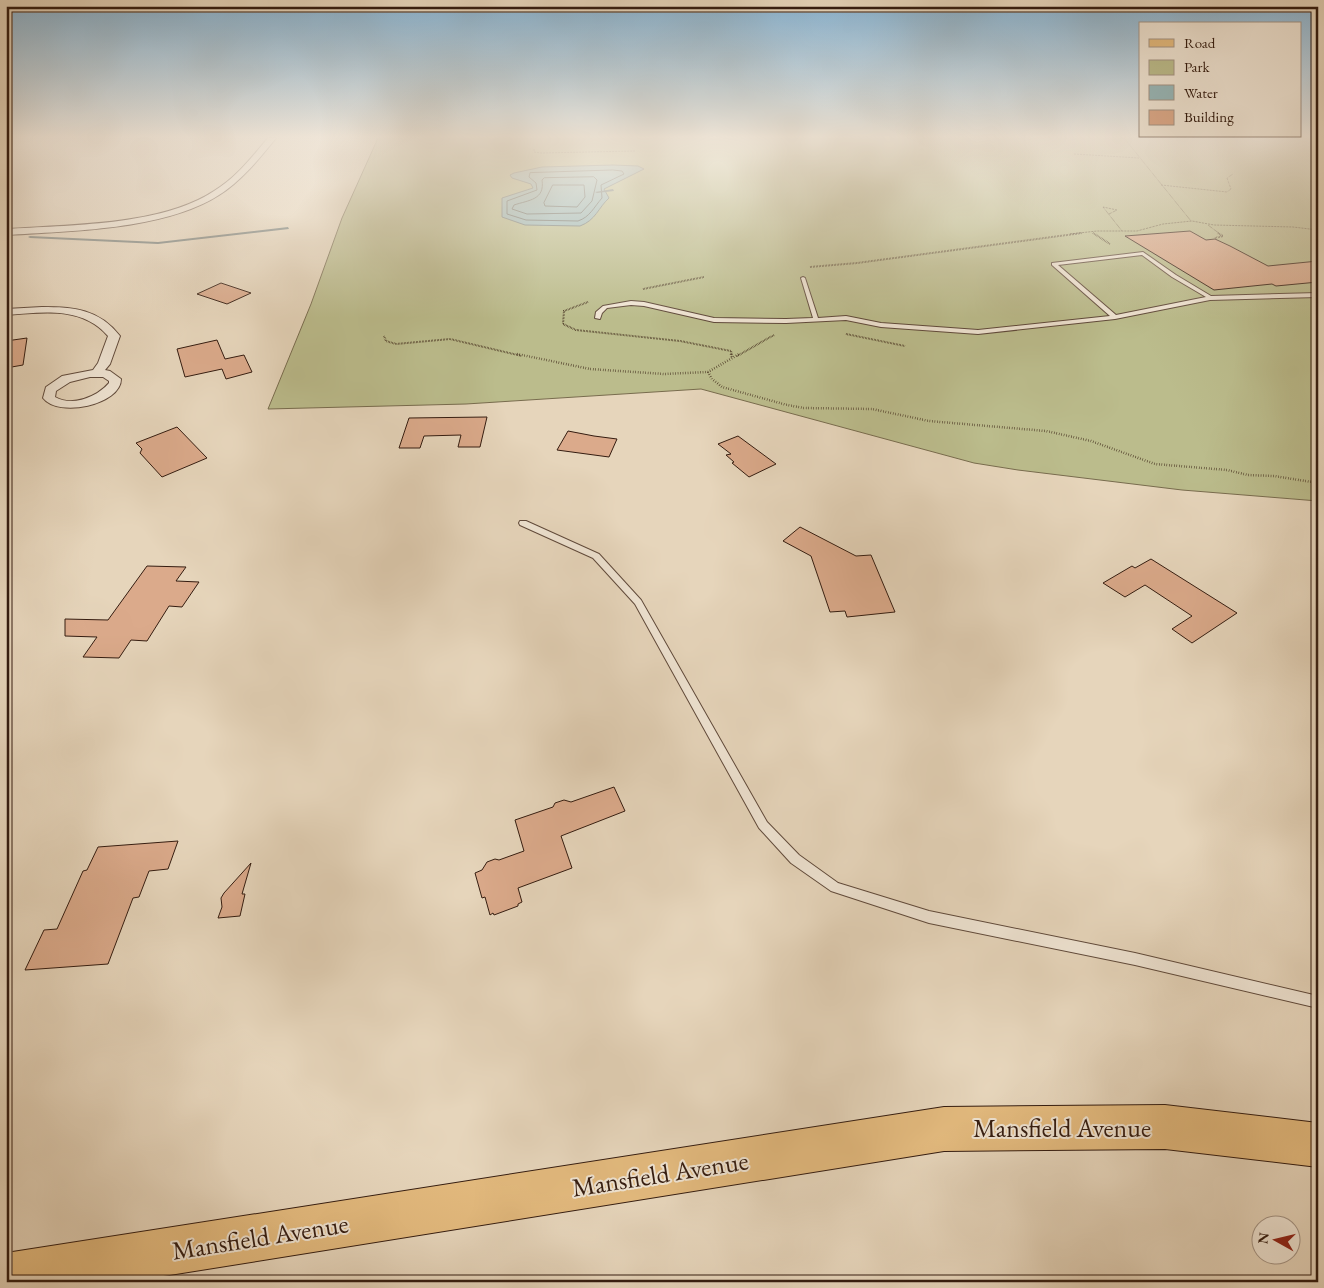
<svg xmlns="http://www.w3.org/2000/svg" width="1324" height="1288" font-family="'EB Garamond',serif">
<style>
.green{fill:#bbbc8c;stroke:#786c4e}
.water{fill:#98b7b8;stroke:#707975}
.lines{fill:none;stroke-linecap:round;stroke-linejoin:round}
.shore{stroke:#666a64;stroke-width:1}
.stream{fill:#707975;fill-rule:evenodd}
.building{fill:#dbaa8b;stroke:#341c10}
.lane-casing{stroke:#604a3b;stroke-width:2}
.street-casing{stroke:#604a3b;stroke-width:2}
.primary-casing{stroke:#341c10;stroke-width:2}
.path-far2{stroke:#341c10;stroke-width:1;stroke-dasharray:0.5 1;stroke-linecap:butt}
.path-far1{stroke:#341c10;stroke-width:2;stroke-dasharray:0.5 1;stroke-linecap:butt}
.path{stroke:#341c10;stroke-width:2.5;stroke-dasharray:0.5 2;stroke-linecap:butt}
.lane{fill:#efe4d3;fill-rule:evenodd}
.street{fill:#efe4d3;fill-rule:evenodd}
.primary{fill:#e3ba7e;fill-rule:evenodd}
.labels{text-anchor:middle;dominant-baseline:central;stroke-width:4;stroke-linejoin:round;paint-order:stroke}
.near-street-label{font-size:26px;fill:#341c10;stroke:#efe4d3}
</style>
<rect width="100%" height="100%" fill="#e6d5bb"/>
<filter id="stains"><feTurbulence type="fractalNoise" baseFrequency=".004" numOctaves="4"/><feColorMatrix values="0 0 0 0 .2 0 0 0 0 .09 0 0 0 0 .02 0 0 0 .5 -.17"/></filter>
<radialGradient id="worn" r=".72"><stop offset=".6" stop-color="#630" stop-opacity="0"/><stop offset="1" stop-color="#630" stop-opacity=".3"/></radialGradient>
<!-- green -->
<path class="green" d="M 378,138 L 1318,138 L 1318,501 L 1182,490 L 1018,470 L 974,463 L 701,389 L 466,404 L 268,409 L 311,304 L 342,218 Z"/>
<!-- water -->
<path class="water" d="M 613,165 L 638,166 L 644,169 L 604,189 L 609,198 C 598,208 596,220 580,226 L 525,225 L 502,217 L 502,198 L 533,188 L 531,184 L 512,178 L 510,175 L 514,173 L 542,167 Z"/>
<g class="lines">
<!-- shore -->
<path class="shore" d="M 613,170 L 622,171 L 624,174 L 601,185 L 602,198 C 594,207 590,217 578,221 L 526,220 L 507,214 L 507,201 L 537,190 L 536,183 L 529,177 L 530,173 Z
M 594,177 L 597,180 L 592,201 L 581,213 L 527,214 L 512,209 L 514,205 C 529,200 545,200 542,180 L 544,178 Z
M 553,185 L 584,185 L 585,197 L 577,207 L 545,206 L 544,203 Z"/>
<!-- stream -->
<path class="stream" d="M 613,189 L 614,191 L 597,193 L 595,192 Z
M 288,227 L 289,229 L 158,244 L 30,238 L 28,237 L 30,236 L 158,242 Z"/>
</g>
<!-- building -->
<path class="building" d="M 1190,231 L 1206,240 L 1215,239 L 1230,246 L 1268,266 L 1318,261 L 1318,282 L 1276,286 L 1272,284 L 1214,290 L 1125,236 Z
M 221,283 L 251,293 L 227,304 L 197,294 Z
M 27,338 L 23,365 L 6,368 L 6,341 Z
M 217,340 L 225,359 L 244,355 L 252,372 L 226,379 L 222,369 L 185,377 L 177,349 Z
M 487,417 L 480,447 L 458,447 L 461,435 L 424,436 L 420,448 L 399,448 L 409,418 Z
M 177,427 L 207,458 L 162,477 L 140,453 L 142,449 L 136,443 Z
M 568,431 L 594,436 L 617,439 L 609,457 L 557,450 Z
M 738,436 L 776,464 L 749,477 L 732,463 L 734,462 L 726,455 L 731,454 L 718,444 Z
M 800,527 L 856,556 L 871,555 L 895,612 L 847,617 L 845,611 L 830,612 L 811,556 L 783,541 Z
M 1151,559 L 1237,613 L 1192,643 L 1172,629 L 1192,616 L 1145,585 L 1125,597 L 1103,583 L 1132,566 L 1135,568 Z
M 147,566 L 186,567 L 176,581 L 199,582 L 182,607 L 169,606 L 147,641 L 131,640 L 119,658 L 83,657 L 97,637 L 65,636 L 65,619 L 108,620 Z
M 614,787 L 625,811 L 561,836 L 572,868 L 518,888 L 522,902 L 518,904 L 518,906 L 494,915 L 493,913 L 490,915 L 485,897 L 482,898 L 475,873 L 482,870 L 487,862 L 495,859 L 499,860 L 524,851 L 515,820 L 553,807 L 555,803 L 564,800 L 571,802 Z
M 178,841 L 168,869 L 149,871 L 139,897 L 133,898 L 108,964 L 25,970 L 44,930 L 57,929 L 83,871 L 87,870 L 98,847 Z
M 251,863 L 242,894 L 245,894 L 240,916 L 218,918 L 222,907 L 221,898 L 224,893 Z"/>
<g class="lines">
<!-- lane casing -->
<g class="lane-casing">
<path id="lane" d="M 1143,252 L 1176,275 L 1211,296 L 1318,293 L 1318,297 L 1210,300 L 1115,319 L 978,334 L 881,327 L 846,320 L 786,323 L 714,322 L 644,306 L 631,305 L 607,308 L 602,313 L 600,319 L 595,318 L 596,312 L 603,306 L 631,301 L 644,302 L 714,318 L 786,319 L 813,318 L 801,278 L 803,277 L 805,278 L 818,318 L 846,316 L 881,323 L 978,330 L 1110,316 L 1052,265 L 1052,263 ZM 1142,255 L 1172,277 L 1206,297 L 1116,315 L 1058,265 Z
M 520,521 L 526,521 L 599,554 L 641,600 L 767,822 L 799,855 L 838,883 L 929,911 L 1135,953 L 1318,996 L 1318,1008 L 1135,965 L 929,923 L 831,891 L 791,863 L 759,828 L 635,604 L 593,558 L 520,525 L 519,523 Z"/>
</g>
<!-- street casing -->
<g class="street-casing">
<path id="street" d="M 6,138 L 11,138 L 6,140 Z
M 268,138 L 276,138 C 260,158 241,181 219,195 C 165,230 70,231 6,235 L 6,229 C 68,225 161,226 214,191 C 236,178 252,157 268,138 Z
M 42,307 C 74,307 99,309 120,336 L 110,364 L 105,370 L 110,371 L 121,379 C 121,405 58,418 43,398 L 46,387 L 62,376 L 93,370 L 98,363 L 108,336 C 82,306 43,312 6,315 L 6,309 ZM 90,377 L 103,377 L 109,381 L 109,383 C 97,397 72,407 55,397 L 56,391 L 70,382 Z"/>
</g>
<!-- primary casing -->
<g class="primary-casing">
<path id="primary" d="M 1165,1105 L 1318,1123 L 1318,1167 L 1165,1149 L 944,1151 L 126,1282 L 6,1282 L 6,1253 L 944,1107 Z"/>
</g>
<!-- path-far2 -->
<path class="path-far2" d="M 1124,138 L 1191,221
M 534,149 L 534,152 L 541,153 L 635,151
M 1074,154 L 1139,158
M 1161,185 L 1227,192 L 1231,189 L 1227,178 L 1233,174
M 1109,214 L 1117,210 L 1103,207 L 1122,231
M 1208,225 L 1220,234
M 1070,234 L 1097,231 L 1137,231 L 1163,224 L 1192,221 L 1214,225 L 1293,227 L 1318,230"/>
<!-- path-far1 -->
<path class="path-far1" d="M 1093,233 L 1110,244
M 1215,238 L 1223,236 L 1218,233
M 810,267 L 857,263 L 1082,233
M 643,289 L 704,277
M 588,302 L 564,311 L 563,324 L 576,330 L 680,341 L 731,351 L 732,356
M 846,334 L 905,346
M 384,336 L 386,341 L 396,344 L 450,339 L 522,356
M 737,356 L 774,335"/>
<!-- path -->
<path class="path" d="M 517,354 L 590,369 L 664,374 L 708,372 L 739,354
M 731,354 L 732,359
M 708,372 L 712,379 L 722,387 L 787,405 L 804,408 L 872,409 L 929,421 L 1046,431 L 1091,441 L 1155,464 L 1227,470 L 1248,475 L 1274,476 L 1318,483"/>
<!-- lane -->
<use href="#lane" class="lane"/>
<!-- street -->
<use href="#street" class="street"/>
<!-- primary -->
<use href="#primary" class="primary"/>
</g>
<!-- sky -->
<linearGradient id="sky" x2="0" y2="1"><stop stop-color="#88b5d5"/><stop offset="0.43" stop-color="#f4ece0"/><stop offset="1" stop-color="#f4ece0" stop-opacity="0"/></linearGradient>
<rect width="1324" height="318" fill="url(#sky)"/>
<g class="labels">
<!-- near-street labels -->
<g class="near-street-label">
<text x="1062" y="1128">Mansfield Avenue</text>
<text transform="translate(660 1174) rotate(-9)">Mansfield Avenue</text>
<text transform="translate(260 1237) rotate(-9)">Mansfield Avenue</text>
</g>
</g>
<!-- margin -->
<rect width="1324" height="1288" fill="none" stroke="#e6d5bb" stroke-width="25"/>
<rect x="8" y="8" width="1309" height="1273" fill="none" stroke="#341c10" stroke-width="2.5"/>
<rect x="12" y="12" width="1299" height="1263" fill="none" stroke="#341c10"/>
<!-- legend -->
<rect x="1139" y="22" width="162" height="115" fill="#efe4d3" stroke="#a49485"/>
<rect x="1149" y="39" width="25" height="8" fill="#e3ba7e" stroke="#a49485"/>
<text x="1184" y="48" font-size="15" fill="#341c10">Road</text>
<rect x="1149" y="60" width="25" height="15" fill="#bbbc8c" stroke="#a49485"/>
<text x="1184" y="72" font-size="15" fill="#341c10">Park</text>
<rect x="1149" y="85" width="25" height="15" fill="#98b7b8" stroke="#a49485"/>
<text x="1184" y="98" font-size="15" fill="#341c10">Water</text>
<rect x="1149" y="110" width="25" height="15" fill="#dbaa8b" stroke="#a49485"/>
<text x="1184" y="122" font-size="15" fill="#341c10">Building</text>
<!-- north arrow -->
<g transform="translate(1276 1240) rotate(278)"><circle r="24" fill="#efe4d3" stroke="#a49485"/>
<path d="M0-4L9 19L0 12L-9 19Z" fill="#8f2418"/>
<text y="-8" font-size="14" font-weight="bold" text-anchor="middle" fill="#341c10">N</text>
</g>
<rect width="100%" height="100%" filter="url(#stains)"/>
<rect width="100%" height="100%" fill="url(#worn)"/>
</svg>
